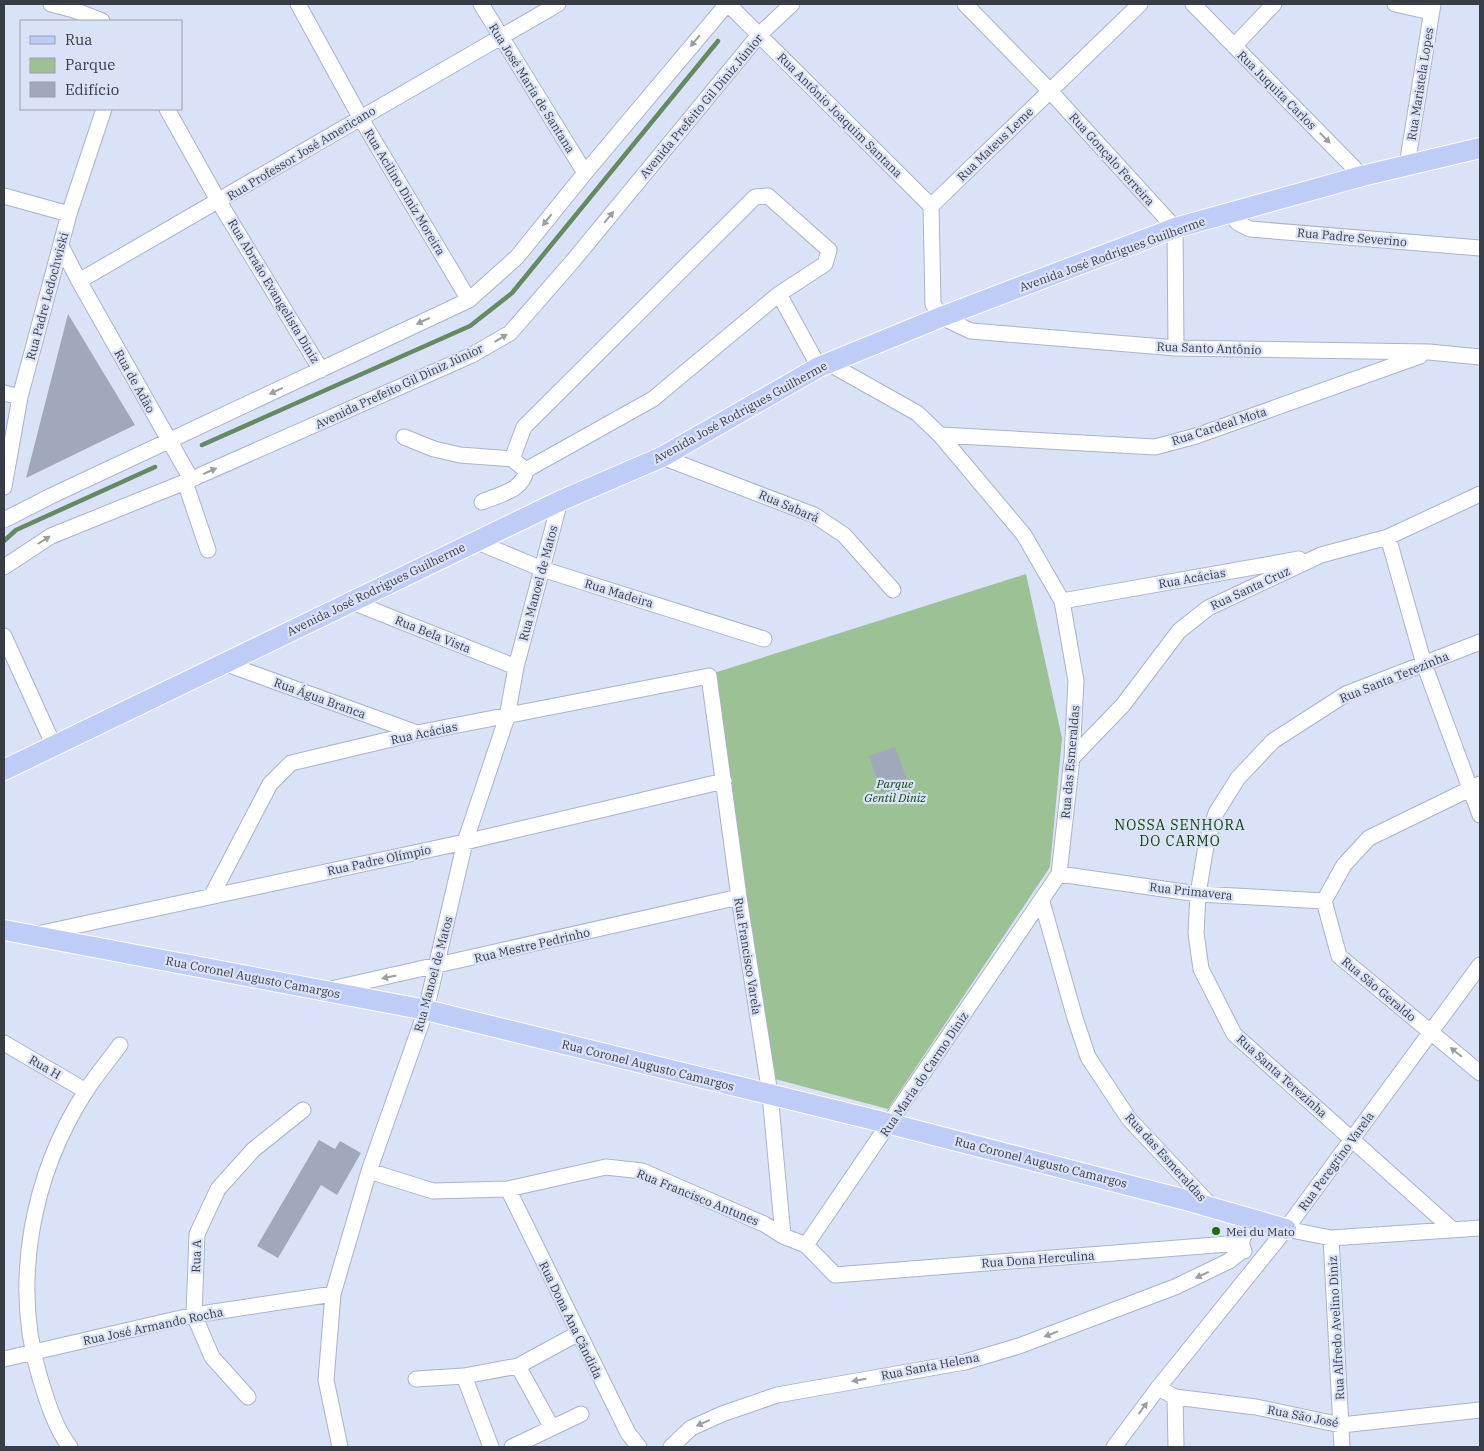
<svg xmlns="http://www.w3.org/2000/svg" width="1484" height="1451" font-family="'IBM Plex Serif',serif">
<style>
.green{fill:#9cc195}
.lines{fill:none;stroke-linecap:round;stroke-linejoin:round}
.stream{stroke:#648a61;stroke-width:4.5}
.building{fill:#a0a8bc}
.minor-casing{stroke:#abb3c8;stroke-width:17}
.major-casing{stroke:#fff;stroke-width:22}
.minor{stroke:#fff;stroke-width:15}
.major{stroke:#becdf8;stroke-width:20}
.oneway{fill:#9c9ea2}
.poi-dot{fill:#1e6c0d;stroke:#dae2f8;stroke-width:2}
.labels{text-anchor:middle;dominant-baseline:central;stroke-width:4.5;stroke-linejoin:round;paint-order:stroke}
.street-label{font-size:12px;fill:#383c44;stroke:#dae2f8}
.park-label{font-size:12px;font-style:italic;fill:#134908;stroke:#dae2f8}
.poi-label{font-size:12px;fill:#383c44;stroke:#dae2f8;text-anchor:start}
.neighbourhood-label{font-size:14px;letter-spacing:1px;fill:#0e3f04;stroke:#dae2f8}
</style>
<rect width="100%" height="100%" fill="#dae2f8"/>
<!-- green -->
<path class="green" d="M 1026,574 L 1062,738 L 1050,867 L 888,1109 L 771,1078 L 714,673 Z"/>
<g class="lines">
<!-- stream -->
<path class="stream" d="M 202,445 L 470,326 L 512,293 L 718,41
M 4,541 L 16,530 L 155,467"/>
</g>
<!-- building -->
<path class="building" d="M 68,314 L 135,425 L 26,478 Z
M 895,747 L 908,783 L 881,792 L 869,756 Z
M 319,1140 L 335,1149 L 340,1141 L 361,1153 L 337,1195 L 321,1185 L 278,1258 L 257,1246 Z"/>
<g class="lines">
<!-- minor casing -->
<g class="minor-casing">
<path id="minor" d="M 51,4 L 74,10 L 102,21
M 298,4 L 360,117 L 469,300
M 481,4 L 585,173
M 728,4 L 931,206
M 965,4 L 1050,91 L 1175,228 L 1176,348
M 1140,4 L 931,206 L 933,304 L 941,317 L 971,331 L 1176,348 L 1429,352 L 1480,357
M 1193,4 L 1362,176
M 1395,4 L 1431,12
M 1234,46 L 1274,4
M 167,109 L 219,202 L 321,370
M 1407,165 L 1433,4
M 4,196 L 69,214
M 1230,213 L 1238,223 L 1250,229 L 1480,248
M 61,246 L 79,281 L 558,4
M 79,281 L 191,479
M 779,294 L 825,264 L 829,250 L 768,196 L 755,197 L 524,427 L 512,459 L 526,470 L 653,399 L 779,294 L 819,367
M 4,393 L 20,397
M 940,435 L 1155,447 L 1196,436 L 1420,356
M 404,437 L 434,449 L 460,455 L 512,459
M 662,457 L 814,515 L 844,535 L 893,590
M 185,482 L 208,550
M 4,487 L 20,397 L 69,214 L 104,109
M 482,502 C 500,494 523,491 526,470
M 4,520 L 51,496 L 469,300 L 517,257 L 585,173 L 727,4
M 1388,537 L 1424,664 L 1480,815
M 475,541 L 542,569 L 764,639
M 4,567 L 51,536 L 185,482 L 472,355 L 510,333 L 572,262 L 759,35 L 792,4
M 350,601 L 516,667
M 1062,601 L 1299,559
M 4,636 L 54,746
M 224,663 L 417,733
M 1072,758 L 1123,705 L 1179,631 L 1208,608 L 1321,555 L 1388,537 L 1480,494
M 1480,784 L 1369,838 L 1344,865 L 1324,901 L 1339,956 L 1480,1073
M 1059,874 L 1198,894 L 1324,901
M 212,895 L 270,784 L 291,763 L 417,733 L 709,676 L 739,897 L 770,1094 L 783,1236
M 1042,902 L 1075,1018 L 1088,1057 L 1129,1119 L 1212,1207
M 37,934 L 465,842 L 724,781
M 331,989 L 739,897
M 4,1043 L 86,1091
M 369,1171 L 433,1191 L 508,1189 L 606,1167 L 642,1171 L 764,1224 L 783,1236 L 806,1245 L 835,1275 L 1241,1243
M 508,1189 L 628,1433 L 639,1447
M 1286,1229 L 1331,1238 L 1480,1228
M 1452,1229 L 1234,1034 L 1201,969 L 1196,933 L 1198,894 L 1206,846 L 1216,813 L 1238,778 L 1273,741 L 1346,694 L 1480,642
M 1331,1238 L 1342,1447
M 806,1245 L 1059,874 L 1072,758 L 1076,681 L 1062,601 L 1024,535 L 940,435 L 917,413 L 828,363
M 1244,1251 C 1236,1237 1250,1229 1260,1221
M 4,1359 L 194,1315 L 333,1294
M 518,1366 L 552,1428
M 464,1376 L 491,1447
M 416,1379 L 464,1376 L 518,1366 L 577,1334
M 1158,1388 L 1175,1397 L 1256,1407 L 1341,1425 L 1480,1410
M 248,1397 L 212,1357 L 194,1315 L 197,1234 L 218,1189 L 253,1150 L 303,1110
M 1175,1397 L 1176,1447
M 70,1447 C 55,1428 47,1401 40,1378 C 11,1283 32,1174 86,1091 C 96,1075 109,1060 120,1045
M 340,1447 L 326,1380 L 333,1294 L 369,1171 L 426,1010 L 465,842 L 507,717 L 516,667 L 560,501
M 512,1447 L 581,1414
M 671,1447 L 691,1428 L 722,1414 L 777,1395 L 965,1362 L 1019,1346 L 1175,1287 L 1229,1261 L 1243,1250
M 1114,1447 L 1158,1388 L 1286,1229 L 1480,965"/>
</g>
<!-- major casing -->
<g class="major-casing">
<path id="major" d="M 4,770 L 560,501 L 662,457 L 819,367 L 941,317 L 1175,228 L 1362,176 L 1480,148
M 4,930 L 426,1010 L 891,1124 L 1182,1199 L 1286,1229"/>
</g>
<!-- minor -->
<use href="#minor" class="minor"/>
<!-- major -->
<use href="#major" class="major"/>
</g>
<!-- one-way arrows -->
<defs><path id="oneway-solid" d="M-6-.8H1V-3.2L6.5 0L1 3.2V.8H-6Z" transform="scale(1.25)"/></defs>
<g class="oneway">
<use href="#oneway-solid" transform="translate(695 41) rotate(130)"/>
<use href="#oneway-solid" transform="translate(1325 138) rotate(45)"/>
<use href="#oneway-solid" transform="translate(609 217) rotate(-50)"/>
<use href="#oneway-solid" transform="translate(547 220) rotate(128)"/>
<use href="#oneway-solid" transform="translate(423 321) rotate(155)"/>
<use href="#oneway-solid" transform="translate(501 338) rotate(-31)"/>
<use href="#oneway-solid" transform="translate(276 391) rotate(155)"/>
<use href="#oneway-solid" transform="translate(210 471) rotate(-24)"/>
<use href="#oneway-solid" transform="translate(44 540) rotate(-32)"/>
<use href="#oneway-solid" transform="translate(389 977) rotate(168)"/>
<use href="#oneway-solid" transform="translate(1456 1052) rotate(-141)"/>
<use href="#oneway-solid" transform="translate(1202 1275) rotate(155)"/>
<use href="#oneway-solid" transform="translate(1051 1334) rotate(159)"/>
<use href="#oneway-solid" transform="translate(859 1380) rotate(170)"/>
<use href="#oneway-solid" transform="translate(1143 1408) rotate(-54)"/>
<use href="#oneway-solid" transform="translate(703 1423) rotate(156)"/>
</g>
<!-- markers -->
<circle class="poi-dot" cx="1216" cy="1231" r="5"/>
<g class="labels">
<!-- street labels -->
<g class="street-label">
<text transform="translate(1420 84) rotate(-81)">Rua Maristela Lopes</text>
<text transform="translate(532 88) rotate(58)">Rua José Maria de Santana</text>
<text transform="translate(1277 90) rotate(45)">Rua Juquita Carlos</text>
<text transform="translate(701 106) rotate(-50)">Avenida Prefeito Gil Diniz Júnior</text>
<text transform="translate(840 115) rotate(45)">Rua Antônio Joaquim Santana</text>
<text transform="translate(995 144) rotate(-44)">Rua Mateus Leme</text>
<text transform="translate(301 153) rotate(-31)">Rua Professor José Americano</text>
<text transform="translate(1112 159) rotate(48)">Rua Gonçalo Ferreira</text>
<text transform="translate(405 192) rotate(59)">Rua Acilino Diniz Moreira</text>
<text transform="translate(1352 237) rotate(5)">Rua Padre Severino</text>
<text transform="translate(1112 254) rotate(-20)">Avenida José Rodrigues Guilherme</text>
<text transform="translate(274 291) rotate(59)">Rua Abraão Evangelista Diniz</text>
<text transform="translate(47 296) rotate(-75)">Rua Padre Ledochwiski</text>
<text transform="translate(1209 348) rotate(2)">Rua Santo Antônio</text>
<text transform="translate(135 381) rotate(61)">Rua de Adão</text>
<text transform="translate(399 386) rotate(-25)">Avenida Prefeito Gil Diniz Júnior</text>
<text transform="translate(740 412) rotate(-29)">Avenida José Rodrigues Guilherme</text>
<text transform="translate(1219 426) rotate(-18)">Rua Cardeal Mota</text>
<text transform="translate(789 506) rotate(23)">Rua Sabará</text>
<text transform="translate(1192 578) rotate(-10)">Rua Acácias</text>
<text transform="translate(538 583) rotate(-75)">Rua Manoel de Matos</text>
<text transform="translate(1250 588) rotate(-25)">Rua Santa Cruz</text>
<text transform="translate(376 589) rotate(-26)">Avenida José Rodrigues Guilherme</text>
<text transform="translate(619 593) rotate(17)">Rua Madeira</text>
<text transform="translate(433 634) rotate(22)">Rua Bela Vista</text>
<text transform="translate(1394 677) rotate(-22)">Rua Santa Terezinha</text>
<text transform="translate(320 698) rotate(20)">Rua Água Branca</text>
<text transform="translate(424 733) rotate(-12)">Rua Acácias</text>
<text transform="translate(1070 762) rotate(-85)">Rua das Esmeraldas</text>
<text transform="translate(379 860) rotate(-12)">Rua Padre Olímpio</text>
<text transform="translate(1191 891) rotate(6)">Rua Primavera</text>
<text transform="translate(532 945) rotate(-13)">Rua Mestre Pedrinho</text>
<text transform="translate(748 956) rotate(81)">Rua Francisco Varela</text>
<text transform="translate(433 974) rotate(-75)">Rua Manoel de Matos</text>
<text transform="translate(253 977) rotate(11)">Rua Coronel Augusto Camargos</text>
<text transform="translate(1379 989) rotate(40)">Rua São Geraldo</text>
<text transform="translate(648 1065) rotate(14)">Rua Coronel Augusto Camargos</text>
<text transform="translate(45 1067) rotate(30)">Rua H</text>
<text transform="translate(924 1074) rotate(-56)">Rua Maria do Carmo Diniz</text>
<text transform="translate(1282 1076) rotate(42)">Rua Santa Terezinha</text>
<text transform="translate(1166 1157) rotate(48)">Rua das Esmeraldas</text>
<text transform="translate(1336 1161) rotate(-54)">Rua Peregrino Varela</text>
<text transform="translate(1041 1162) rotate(14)">Rua Coronel Augusto Camargos</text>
<text transform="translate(698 1197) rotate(22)">Rua Francisco Antunes</text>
<text transform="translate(196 1256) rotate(-88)">Rua A</text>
<text transform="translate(1038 1259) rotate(-4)">Rua Dona Herculina</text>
<text transform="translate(571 1320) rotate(64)">Rua Dona Ana Cândida</text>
<text transform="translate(153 1326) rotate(-12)">Rua José Armando Rocha</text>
<text transform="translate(1336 1328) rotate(-93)">Rua Alfredo Avelino Diniz</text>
<text transform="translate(930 1366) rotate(-11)">Rua Santa Helena</text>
<text transform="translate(1303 1416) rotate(11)">Rua São José</text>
</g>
<!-- park labels -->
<g class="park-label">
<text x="895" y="783">Parque<tspan x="895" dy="14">Gentil Diniz</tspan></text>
</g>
<!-- poi labels -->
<g class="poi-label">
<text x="1226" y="1231">Mei du Mato</text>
</g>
<!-- neighbourhood labels -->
<g class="neighbourhood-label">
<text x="1180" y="825">NOSSA SENHORA<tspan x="1180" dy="16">DO CARMO</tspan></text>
</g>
</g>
<!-- border -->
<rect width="1484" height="1451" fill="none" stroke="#383c44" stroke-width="10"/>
<!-- legend -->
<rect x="20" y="20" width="162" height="90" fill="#dae2f8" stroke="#99a0b0"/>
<rect x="30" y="36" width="25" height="8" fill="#becdf8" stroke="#99a0b0"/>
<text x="65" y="45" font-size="15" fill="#383c44">Rua</text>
<rect x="30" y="58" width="25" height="15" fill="#9cc195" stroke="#99a0b0"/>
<text x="65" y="70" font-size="15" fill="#383c44">Parque</text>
<rect x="30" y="82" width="25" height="15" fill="#a0a8bc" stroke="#99a0b0"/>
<text x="65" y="95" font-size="15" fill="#383c44">Edifício</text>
</svg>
